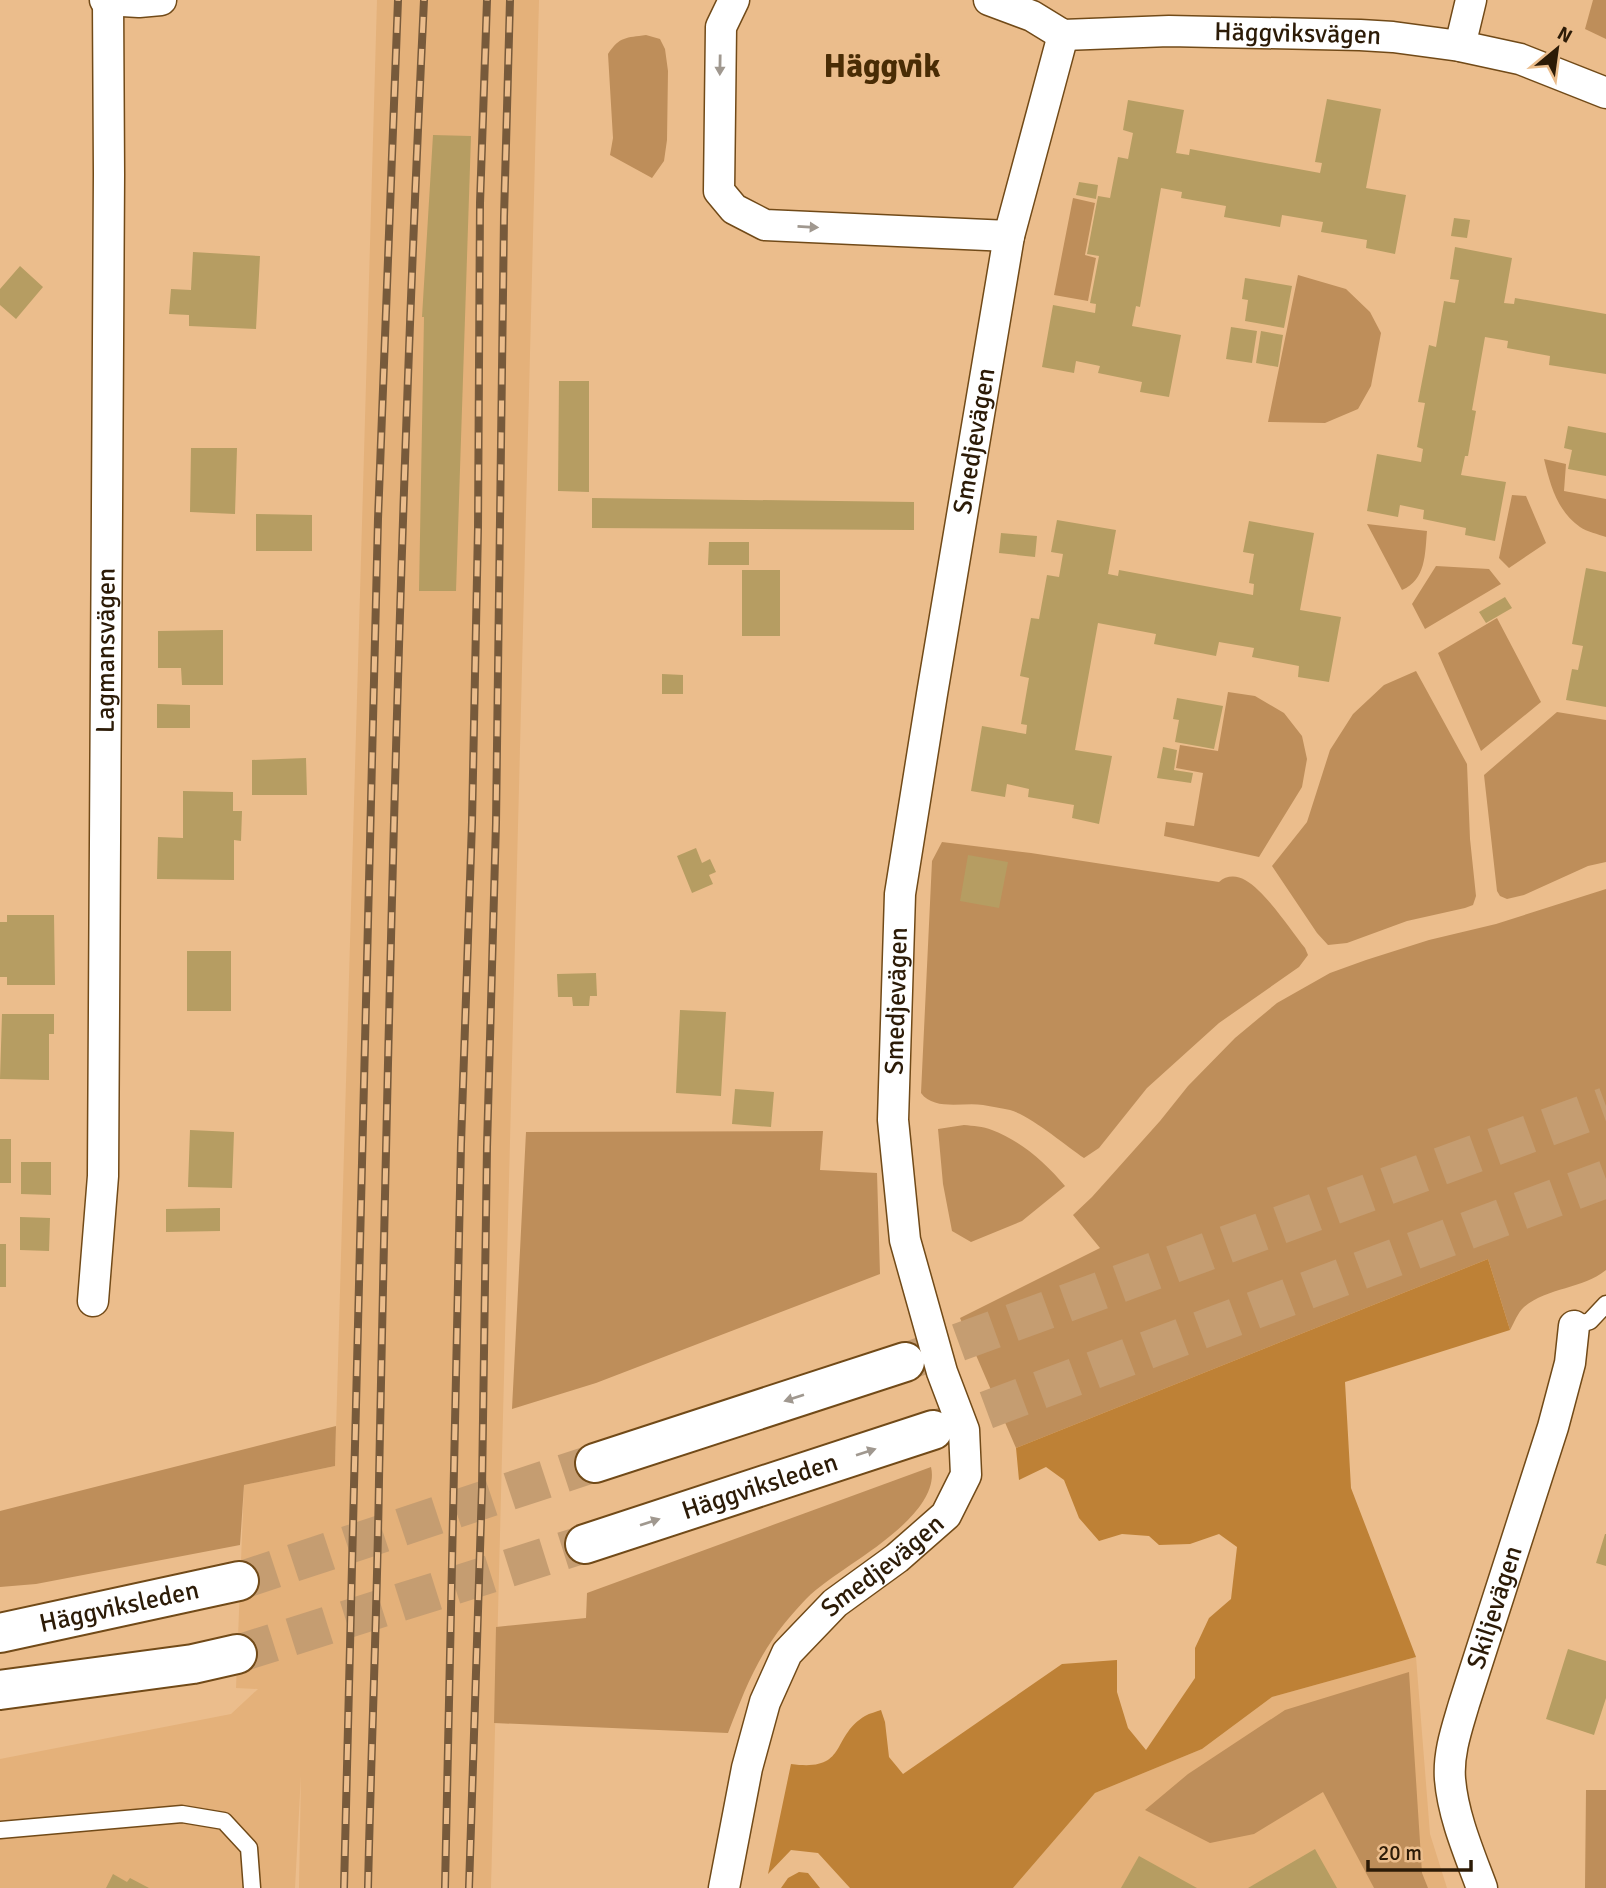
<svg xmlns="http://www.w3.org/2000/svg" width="1606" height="1888" font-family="Signika,sans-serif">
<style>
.built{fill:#e4b17a}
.green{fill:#be8e5a}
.forest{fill:#be8136}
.building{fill:#b69d62}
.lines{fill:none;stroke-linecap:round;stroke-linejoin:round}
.motorway-tunnel{stroke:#c59d71;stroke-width:38;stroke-dasharray:38 19;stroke-linecap:butt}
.service-casing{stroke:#714a18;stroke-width:19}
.minor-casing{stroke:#714a18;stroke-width:33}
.motorway-casing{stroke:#714a18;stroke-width:42}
.service{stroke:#fff;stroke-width:16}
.minor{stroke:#fff;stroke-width:30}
.motorway{stroke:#fff;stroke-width:38}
.rail-casing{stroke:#775a3b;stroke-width:8}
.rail{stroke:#ebbd8c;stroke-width:5;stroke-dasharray:16;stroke-linecap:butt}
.oneway{fill:#a0988f}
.labels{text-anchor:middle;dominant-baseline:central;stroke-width:6;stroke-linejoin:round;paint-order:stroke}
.street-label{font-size:26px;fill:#2c1b07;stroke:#ebbd8c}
.district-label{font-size:33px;font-weight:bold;fill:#492c05;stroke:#ebbd8c}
</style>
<rect width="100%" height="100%" fill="#ebbd8c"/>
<!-- built -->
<path class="built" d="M 377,0 L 539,0 L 491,1888 L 299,1888 L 301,1775 L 295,1888 L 0,1888 L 0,1759 L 231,1714 L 258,1689 L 236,1688 L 244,1485 L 335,1466 Z
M 1416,1657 L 1430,1834 L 1447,1888 L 1013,1888 L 1095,1793 L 1202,1749 L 1272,1697 Z"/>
<!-- green -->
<path class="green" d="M 1593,0 L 1606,0 L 1606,39 L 1585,29 Z
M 646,35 L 660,39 L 665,49 L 668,71 L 667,140 L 664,161 L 652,178 L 610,155 L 613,138 L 608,54 C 620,36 626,38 646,35 Z
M 1073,198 L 1095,203 L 1085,255 L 1096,258 L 1088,301 L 1054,295 Z
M 1298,275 L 1346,289 L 1370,312 L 1381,333 L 1371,386 L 1358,409 L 1325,423 L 1268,422 Z
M 1544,459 L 1566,464 L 1564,491 L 1606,499 L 1606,537 C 1598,534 1587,532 1580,527 C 1557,511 1550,484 1544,459 Z
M 1512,495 L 1526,496 L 1546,543 L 1509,568 L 1499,558 Z
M 1367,524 L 1427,531 C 1425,554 1426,580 1402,590 Z
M 1436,566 L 1489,569 L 1501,584 L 1425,629 L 1412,604 Z
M 1497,618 L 1541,702 L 1481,751 L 1438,653 Z
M 1416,671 L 1467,764 L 1470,839 L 1476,896 L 1473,905 L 1465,908 L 1407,921 L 1347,943 L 1328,945 L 1317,933 L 1272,866 L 1307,822 L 1330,750 L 1353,714 L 1384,685 Z
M 1228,692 L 1255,696 L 1284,713 L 1302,736 L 1307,759 L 1302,787 L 1259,857 L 1164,836 L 1166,822 L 1194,826 L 1203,773 L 1176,768 L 1180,745 L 1218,751 Z
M 1557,712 L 1606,720 L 1606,862 L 1588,866 L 1524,895 L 1507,899 L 1500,896 L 1497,891 L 1484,775 Z
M 942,842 L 1031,853 L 1219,882 C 1226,875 1237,875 1245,880 C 1265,891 1290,929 1305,948 L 1308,955 L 1299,967 L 1219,1023 L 1147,1088 L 1099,1148 L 1084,1158 C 1065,1145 1031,1116 1010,1110 C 1002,1108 992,1107 983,1105 C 963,1102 934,1111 921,1093 L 932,861 Z
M 1606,889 L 1606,1270 C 1583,1289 1548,1287 1524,1307 C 1518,1312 1514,1323 1510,1330 L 1488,1259 L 1016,1448 L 960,1318 L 1100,1248 L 1073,1215 L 1092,1197 L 1160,1121 L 1188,1086 L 1235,1038 L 1277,1003 L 1330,973 L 1366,960 L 1429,940 L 1496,924 Z
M 964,1125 C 973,1126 983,1126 992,1130 C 1021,1141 1045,1162 1065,1186 L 1022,1221 L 971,1242 L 952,1231 L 943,1184 L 938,1129 Z
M 823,1131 L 820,1170 L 877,1173 L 880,1274 L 596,1383 L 512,1409 L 526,1132 Z
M 336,1426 L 335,1466 L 244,1485 L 240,1545 L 36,1584 L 0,1587 L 0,1511 Z
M 931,1467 C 942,1514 852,1561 821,1586 C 807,1596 795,1611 784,1624 C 756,1659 744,1692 728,1733 L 494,1723 L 496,1627 L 586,1618 L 587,1593 Z
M 1409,1672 L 1422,1873 L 1428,1888 L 1374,1888 L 1323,1792 L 1254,1834 L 1210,1843 L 1145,1810 L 1188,1774 L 1285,1710 Z
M 1586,1790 L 1606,1790 L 1606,1888 L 1585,1888 Z"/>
<!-- forest -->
<path class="forest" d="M 1488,1259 L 1510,1330 L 1345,1382 L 1351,1488 L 1416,1657 L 1272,1697 L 1202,1749 L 1095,1793 L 1013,1888 L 850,1888 L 818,1853 L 791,1850 L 768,1874 L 791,1764 C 849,1772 830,1737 865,1716 C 870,1713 876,1712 881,1710 L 885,1722 L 889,1757 L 903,1774 L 1062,1664 L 1117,1660 L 1117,1692 L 1128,1728 L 1146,1750 L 1195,1678 L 1195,1648 L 1209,1618 L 1231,1599 L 1237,1547 L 1219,1534 L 1190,1544 L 1159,1545 L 1149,1536 L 1122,1534 L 1099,1541 L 1079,1518 L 1064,1480 L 1046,1467 L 1019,1480 L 1016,1448 Z
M 799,1872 L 808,1873 L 820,1888 L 781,1888 L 788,1878 Z"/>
<!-- building -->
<path class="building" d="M 1327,99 L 1381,109 L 1366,188 L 1406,195 L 1395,254 L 1366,248 L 1367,240 L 1321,232 L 1323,222 L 1282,215 L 1280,227 L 1224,217 L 1226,206 L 1181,198 L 1182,192 L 1161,188 L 1140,307 L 1136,306 L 1132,326 L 1181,335 L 1169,397 L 1140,392 L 1142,382 L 1098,373 L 1100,366 L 1076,361 L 1074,373 L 1042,367 L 1053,305 L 1095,313 L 1096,304 L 1090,303 L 1099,256 L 1087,254 L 1098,196 L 1110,198 L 1118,157 L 1128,159 L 1133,133 L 1123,130 L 1128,100 L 1184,110 L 1176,153 L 1189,155 L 1190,149 L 1320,173 L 1322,163 L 1315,162 Z
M 433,135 L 471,136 L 456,591 L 419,591 L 424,317 L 422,317 Z
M 1079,182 L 1098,185 L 1096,199 L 1076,195 Z
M 1454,218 L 1470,220 L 1467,238 L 1451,236 Z
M 1455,247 L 1512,258 L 1504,303 L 1514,304 L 1515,298 L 1606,314 L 1606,374 L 1549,365 L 1550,356 L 1507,348 L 1508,341 L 1485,337 L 1472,410 L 1476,411 L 1468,456 L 1465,456 L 1461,475 L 1506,482 L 1495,541 L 1465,535 L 1466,528 L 1423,519 L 1424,510 L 1400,505 L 1398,517 L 1367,511 L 1377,454 L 1421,462 L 1423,449 L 1417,447 L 1425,403 L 1418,402 L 1429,345 L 1436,347 L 1444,301 L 1455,303 L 1459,280 L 1450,279 Z
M 193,252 L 260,256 L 256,329 L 189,326 L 189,315 L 169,314 L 171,289 L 191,290 Z
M 20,266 L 43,287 L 16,319 L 0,305 L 0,289 Z
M 1245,278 L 1292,286 L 1284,328 L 1245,321 L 1248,300 L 1242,299 Z
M 1231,327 L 1257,331 L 1252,363 L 1226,359 Z
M 1261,331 L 1283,335 L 1278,367 L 1256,363 Z
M 559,381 L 589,381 L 589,492 L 558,491 Z
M 1568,426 L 1606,433 L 1606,476 L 1568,469 L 1572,450 L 1564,448 Z
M 191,448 L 237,448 L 235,514 L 190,512 Z
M 592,498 L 914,502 L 914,530 L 592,528 Z
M 256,514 L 312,515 L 312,551 L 256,551 Z
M 1057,520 L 1116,530 L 1108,574 L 1118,576 L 1119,570 L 1253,595 L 1254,584 L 1249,583 L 1254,554 L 1243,552 L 1249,521 L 1314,533 L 1300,610 L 1341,617 L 1329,682 L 1298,677 L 1299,666 L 1252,657 L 1254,648 L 1219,642 L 1216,656 L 1154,644 L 1156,634 L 1098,623 L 1075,750 L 1112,756 L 1099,824 L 1072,818 L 1074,805 L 1028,797 L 1029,789 L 1007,784 L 1005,797 L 971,791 L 982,726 L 1026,734 L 1027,725 L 1021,724 L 1029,678 L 1020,676 L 1031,618 L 1039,619 L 1047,575 L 1059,577 L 1063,554 L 1051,552 Z
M 1001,533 L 1037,536 L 1035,557 L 999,553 Z
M 709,542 L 749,542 L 749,565 L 708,565 Z
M 1586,568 L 1606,572 L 1606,707 L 1566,700 L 1572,669 L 1578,670 L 1583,646 L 1572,644 Z
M 742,570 L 780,570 L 780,636 L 742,636 Z
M 1505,597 L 1512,608 L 1486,623 L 1479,612 Z
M 223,630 L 223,685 L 182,685 L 181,668 L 158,668 L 158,631 Z
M 662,674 L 683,675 L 683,694 L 662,694 Z
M 1177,698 L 1223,706 L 1214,749 L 1175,742 L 1179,720 L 1173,719 Z
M 157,704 L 190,705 L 190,728 L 157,728 Z
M 1163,747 L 1177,750 L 1174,770 L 1193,773 L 1191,783 L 1157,778 Z
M 306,758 L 307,795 L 252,795 L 252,760 Z
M 183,791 L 233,792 L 233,811 L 242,811 L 241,841 L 234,840 L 234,880 L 157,879 L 158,837 L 183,838 Z
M 696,848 L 702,863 L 710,859 L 716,872 L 709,875 L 713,884 L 692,893 L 677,856 Z
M 968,855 L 1008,862 L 999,908 L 960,901 Z
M 7,915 L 54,915 L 55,985 L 7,985 L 7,977 L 0,977 L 0,922 L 7,922 Z
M 187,951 L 231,951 L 231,1011 L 187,1011 Z
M 596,973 L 597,996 L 590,996 L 589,1006 L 573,1006 L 572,997 L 558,997 L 557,974 Z
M 680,1010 L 726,1012 L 721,1096 L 676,1093 Z
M 2,1014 L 54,1014 L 54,1034 L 49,1034 L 49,1080 L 0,1079 Z
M 735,1089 L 774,1092 L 771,1127 L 732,1124 Z
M 190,1130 L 234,1132 L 232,1188 L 188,1187 Z
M 0,1139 L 11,1139 L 11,1183 L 0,1183 Z
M 21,1162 L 51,1162 L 51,1195 L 21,1194 Z
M 220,1208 L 220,1231 L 166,1232 L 166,1209 Z
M 20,1217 L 50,1218 L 49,1251 L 20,1250 Z
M 0,1244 L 6,1244 L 6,1287 L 0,1287 Z
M 1605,1534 L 1606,1534 L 1606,1566 L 1596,1563 Z
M 1568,1649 L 1606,1661 L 1606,1698 L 1594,1735 L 1546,1719 Z
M 1315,1849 L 1337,1888 L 1248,1888 Z
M 1139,1856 L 1197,1888 L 1121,1888 Z
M 113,1874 L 127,1882 L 130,1878 L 149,1888 L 106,1888 Z"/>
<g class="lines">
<!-- motorway-tunnel -->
<path class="motorway-tunnel" d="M 905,1362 L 1606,1106
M 933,1430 L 1606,1179
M 239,1581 L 595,1463
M 237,1654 L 585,1544"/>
<!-- service casing -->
<g class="service-casing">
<path id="service" d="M 1574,1326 L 1590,1321 L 1606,1304
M 0,1830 L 182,1814 L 224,1821 L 249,1848 L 252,1888"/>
</g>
<!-- minor casing -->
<g class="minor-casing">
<g id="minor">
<path d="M 105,0 L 139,2 L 161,0"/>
<path d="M 734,0 L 721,27 L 719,191 L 734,209 L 765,225 L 1009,236"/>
<path id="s1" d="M 989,0 L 1032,16 L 1063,35 L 1169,31 L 1360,35 L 1393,37 L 1460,46 L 1520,59 L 1606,93"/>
<path d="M 1460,46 L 1471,0"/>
<path id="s2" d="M 93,1301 L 103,1176 L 109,174 L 108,0"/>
<path id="s3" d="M 724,1888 L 747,1768 L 765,1702 L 787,1653 L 835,1603 L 897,1558 L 946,1515 L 966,1475 L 964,1430 L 942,1372 L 905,1240 L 893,1120 L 900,894 L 932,694 L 1009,236 L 1063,35"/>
<path id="s4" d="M 1482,1888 C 1469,1853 1453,1816 1450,1779 C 1448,1753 1457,1728 1464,1704 L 1553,1427 L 1570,1363 L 1574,1326"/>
</g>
</g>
<!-- motorway casing -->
<g class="motorway-casing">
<g id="motorway">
<path d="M 595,1463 L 905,1362"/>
<path id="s5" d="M 585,1544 L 933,1430"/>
<path id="s6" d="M 0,1633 L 239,1581"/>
<path d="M 0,1690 L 193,1664 L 237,1654"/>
</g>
</g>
<!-- service -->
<use href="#service" class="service"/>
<!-- minor -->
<use href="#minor" class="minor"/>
<!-- motorway -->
<use href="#motorway" class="motorway"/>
<!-- rail casing -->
<g class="rail-casing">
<path id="rail" d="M 344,1888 L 378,519 L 398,0
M 368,1888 C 371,1752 377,1616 379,1480 C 389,987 400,493 424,0
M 445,1888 L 461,1144 L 472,822 L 478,528 L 480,203 L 487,0
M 469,1888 L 482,1488 L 487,1147 L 496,823 L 504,217 L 510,0"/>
</g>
<!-- rail -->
<use href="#rail" class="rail"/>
</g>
<!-- one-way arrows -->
<defs><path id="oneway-solid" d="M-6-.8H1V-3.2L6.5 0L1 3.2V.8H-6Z" transform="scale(1.75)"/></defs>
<g class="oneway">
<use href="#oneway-solid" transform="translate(720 65) rotate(91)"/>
<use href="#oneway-solid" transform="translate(808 227) rotate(3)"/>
<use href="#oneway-solid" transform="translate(794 1398) rotate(162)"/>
<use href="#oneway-solid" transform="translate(866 1452) rotate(-18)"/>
<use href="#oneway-solid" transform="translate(650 1522) rotate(-18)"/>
</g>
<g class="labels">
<!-- street labels -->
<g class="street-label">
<text stroke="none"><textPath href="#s1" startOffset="317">Häggviksvägen</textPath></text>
<text stroke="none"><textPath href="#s3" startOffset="1550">Smedjevägen</textPath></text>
<text stroke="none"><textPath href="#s2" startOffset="651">Lagmansvägen</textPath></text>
<text stroke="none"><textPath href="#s3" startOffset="984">Smedjevägen</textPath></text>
<text stroke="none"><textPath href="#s5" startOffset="184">Häggviksleden</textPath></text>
<text stroke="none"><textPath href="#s3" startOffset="374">Smedjevägen</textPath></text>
<text stroke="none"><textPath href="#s6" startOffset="122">Häggviksleden</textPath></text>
<text stroke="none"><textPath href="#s4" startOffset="292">Skiljevägen</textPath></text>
</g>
<!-- district labels -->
<g class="district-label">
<text x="882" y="66">Häggvik</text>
</g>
</g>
<!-- north arrow -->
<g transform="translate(1557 49) rotate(29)" stroke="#ebbd8c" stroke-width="5" paint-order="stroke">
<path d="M0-5L12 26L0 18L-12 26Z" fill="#2c1b07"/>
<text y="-10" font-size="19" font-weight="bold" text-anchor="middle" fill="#2c1b07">N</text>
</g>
<!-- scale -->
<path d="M1368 1860v10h103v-10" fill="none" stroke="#2c1b07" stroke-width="3.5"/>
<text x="1378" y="1860" font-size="21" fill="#2c1b07" stroke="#ebbd8c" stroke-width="5" paint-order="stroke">20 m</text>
</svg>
